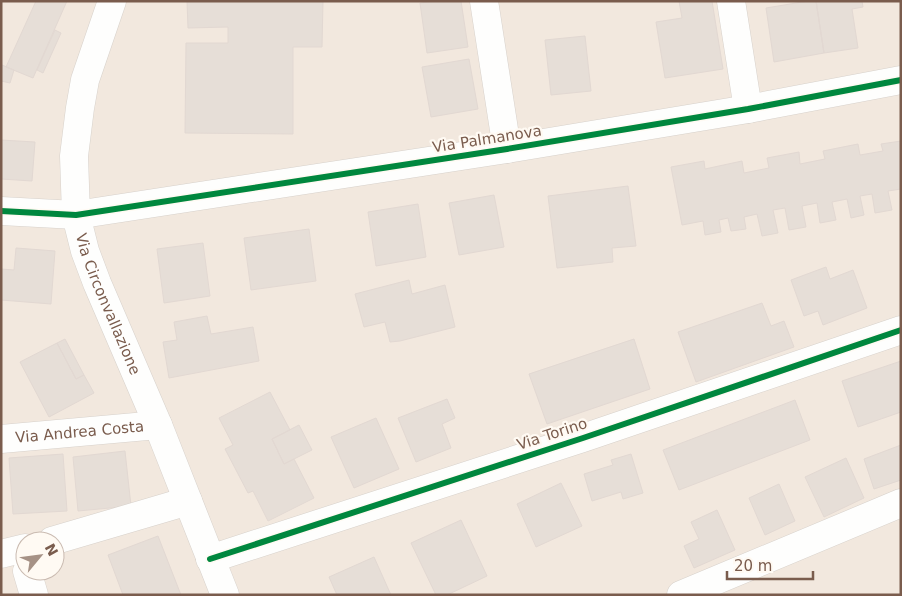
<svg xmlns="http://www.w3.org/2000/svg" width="902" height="596" font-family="'DejaVu Sans',sans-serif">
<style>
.residential{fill:#f2e8de;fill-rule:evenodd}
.building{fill:#e6ded7;stroke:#e2d8d2}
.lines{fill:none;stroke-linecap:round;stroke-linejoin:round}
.minor-casing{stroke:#d7d1cb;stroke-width:29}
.minor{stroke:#fefefd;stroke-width:28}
.cycleway-casing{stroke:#fffaf3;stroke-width:9}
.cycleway{stroke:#00873e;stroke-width:6}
.labels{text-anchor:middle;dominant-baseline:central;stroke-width:4.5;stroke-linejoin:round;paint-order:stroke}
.street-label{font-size:15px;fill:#7a5c4d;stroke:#fffaf3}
</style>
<rect width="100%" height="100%" fill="#f9f5f0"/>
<!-- residential -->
<path class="residential" d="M 1,1 L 901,1 L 901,595 L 1,595 ZM 25,541 L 55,541 L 55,571 L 25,571 Z"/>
<!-- building -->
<path class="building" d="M 36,1 L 67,1 L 33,78 L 6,67 Z
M 187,1 L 323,1 L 322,47 L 293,47 L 293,134 L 185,133 L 186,43 L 228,43 L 228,27 L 188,28 Z
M 436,1 L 461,1 L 468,47 L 427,53 L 420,3 Z
M 679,1 L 712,1 L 723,69 L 665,78 L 656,22 L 682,18 Z
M 808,1 L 816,1 L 824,53 L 774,62 L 766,8 Z
M 816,1 L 862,1 L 863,7 L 852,9 L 858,48 L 824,53 Z
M 55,30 L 61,33 L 43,73 L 37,70 Z
M 585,36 L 591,91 L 551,95 L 545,40 Z
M 469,59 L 478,109 L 431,117 L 422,67 Z
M 2,65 L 14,70 L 10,83 L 1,81 Z
M 1,140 L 35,142 L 32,181 L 1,179 Z
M 901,141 L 901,189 L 888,191 L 892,210 L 875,213 L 872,194 L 860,196 L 864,215 L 851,218 L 847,199 L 832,202 L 836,220 L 820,223 L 817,203 L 802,206 L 806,227 L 789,230 L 785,208 L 773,210 L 778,233 L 762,236 L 757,214 L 744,217 L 746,229 L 731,231 L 728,218 L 719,220 L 721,232 L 705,235 L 703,221 L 682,225 L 671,167 L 704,161 L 705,169 L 742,161 L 744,173 L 769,168 L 767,158 L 799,152 L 800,164 L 825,159 L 823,151 L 858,144 L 860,155 L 883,151 L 881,144 Z
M 628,186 L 636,246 L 612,248 L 613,262 L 557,268 L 548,196 Z
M 494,195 L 504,247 L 459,255 L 449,203 Z
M 418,204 L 426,257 L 376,266 L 368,212 Z
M 309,229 L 316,281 L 251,290 L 244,238 Z
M 203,243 L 210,296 L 164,303 L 157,249 Z
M 16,248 L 55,251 L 51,304 L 1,300 L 1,269 L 14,270 Z
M 826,267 L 830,279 L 853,270 L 867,308 L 823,325 L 818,311 L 804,316 L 791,280 Z
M 409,280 L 412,294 L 445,285 L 455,327 L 400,341 L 390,342 L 385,322 L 364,327 L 355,294 Z
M 762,303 L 771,326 L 784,321 L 794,347 L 696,382 L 678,332 Z
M 207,316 L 211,334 L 253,327 L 259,361 L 169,378 L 163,342 L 177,340 L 174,322 Z
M 65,339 L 84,375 L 76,379 L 57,343 Z
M 634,339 L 650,389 L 547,424 L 529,374 Z
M 57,343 L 76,379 L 84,375 L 94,393 L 49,417 L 20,362 Z
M 901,361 L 901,412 L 858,427 L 842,381 Z
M 270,392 L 290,430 L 272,439 L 284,464 L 294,459 L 314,498 L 268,521 L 253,491 L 248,493 L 225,449 L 233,445 L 219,418 Z
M 447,399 L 455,418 L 442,424 L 451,448 L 416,462 L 398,418 Z
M 795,400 L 810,440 L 679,490 L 663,450 Z
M 376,418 L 399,469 L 354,488 L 331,437 Z
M 299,425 L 312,450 L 284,464 L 272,439 Z
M 901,445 L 901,480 L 874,489 L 864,459 Z
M 125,451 L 131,506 L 78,511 L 73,457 Z
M 63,454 L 67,511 L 13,514 L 9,458 Z
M 631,454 L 643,493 L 623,499 L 621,492 L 592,501 L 584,474 L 613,465 L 611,460 Z
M 846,458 L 864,498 L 824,517 L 805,477 Z
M 561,483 L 582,526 L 536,547 L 517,504 Z
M 779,484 L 795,521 L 765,535 L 749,498 Z
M 717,510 L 735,550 L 694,568 L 684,546 L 699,539 L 691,522 Z
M 461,520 L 487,576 L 447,595 L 436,595 L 411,543 Z
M 158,536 L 181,595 L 123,595 L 108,555 Z
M 374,557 L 391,595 L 337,595 L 329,577 Z"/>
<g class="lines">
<!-- minor casing -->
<g class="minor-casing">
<g id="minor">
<path id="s1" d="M 112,1 L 85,80 L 80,108 L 74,156 L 76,215 L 85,251 L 97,283 L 158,425 L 225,595"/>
<path d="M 484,1 L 507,149"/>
<path d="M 731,1 L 748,109"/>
<path d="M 1,211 L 76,215 L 507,149 L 748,109 L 901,80"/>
<path id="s2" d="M 1,439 L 158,425"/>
<path d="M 52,541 L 188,501"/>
<path d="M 1,554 L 25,548"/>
<path d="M 210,559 L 583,438 L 901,330"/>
<path d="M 27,571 L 34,595"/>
<path d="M 681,595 L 901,503"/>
</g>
</g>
<!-- minor -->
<use href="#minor" class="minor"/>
<!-- cycleway casing -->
<g class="cycleway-casing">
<path id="cycleway" d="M 1,211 L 76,215 L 507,149 L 748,109 L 901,80
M 210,559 L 583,438 L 901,330"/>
</g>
<!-- cycleway -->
<use href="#cycleway" class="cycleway"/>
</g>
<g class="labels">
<!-- street labels -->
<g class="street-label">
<text transform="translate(487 139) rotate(-9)">Via Palmanova</text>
<text stroke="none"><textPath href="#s1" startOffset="314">Via Circonvallazione</textPath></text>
<text stroke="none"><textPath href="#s2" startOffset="79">Via Andrea Costa</textPath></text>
<text transform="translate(552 434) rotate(-18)">Via Torino</text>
</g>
</g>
<!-- border -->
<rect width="902" height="596" fill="none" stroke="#7a5c4d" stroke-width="5"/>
<!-- north arrow -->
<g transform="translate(40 556) rotate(61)"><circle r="24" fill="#fffaf3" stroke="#cabbb1"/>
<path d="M0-4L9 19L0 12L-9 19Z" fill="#a69286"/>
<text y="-8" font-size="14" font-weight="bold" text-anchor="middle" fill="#7a5c4d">N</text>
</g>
<!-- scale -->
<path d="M727 571v8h86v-8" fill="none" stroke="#7a5c4d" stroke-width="2.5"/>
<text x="734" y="571" font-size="15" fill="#7a5c4d" stroke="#fffaf3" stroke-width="4" paint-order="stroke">20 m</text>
</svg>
